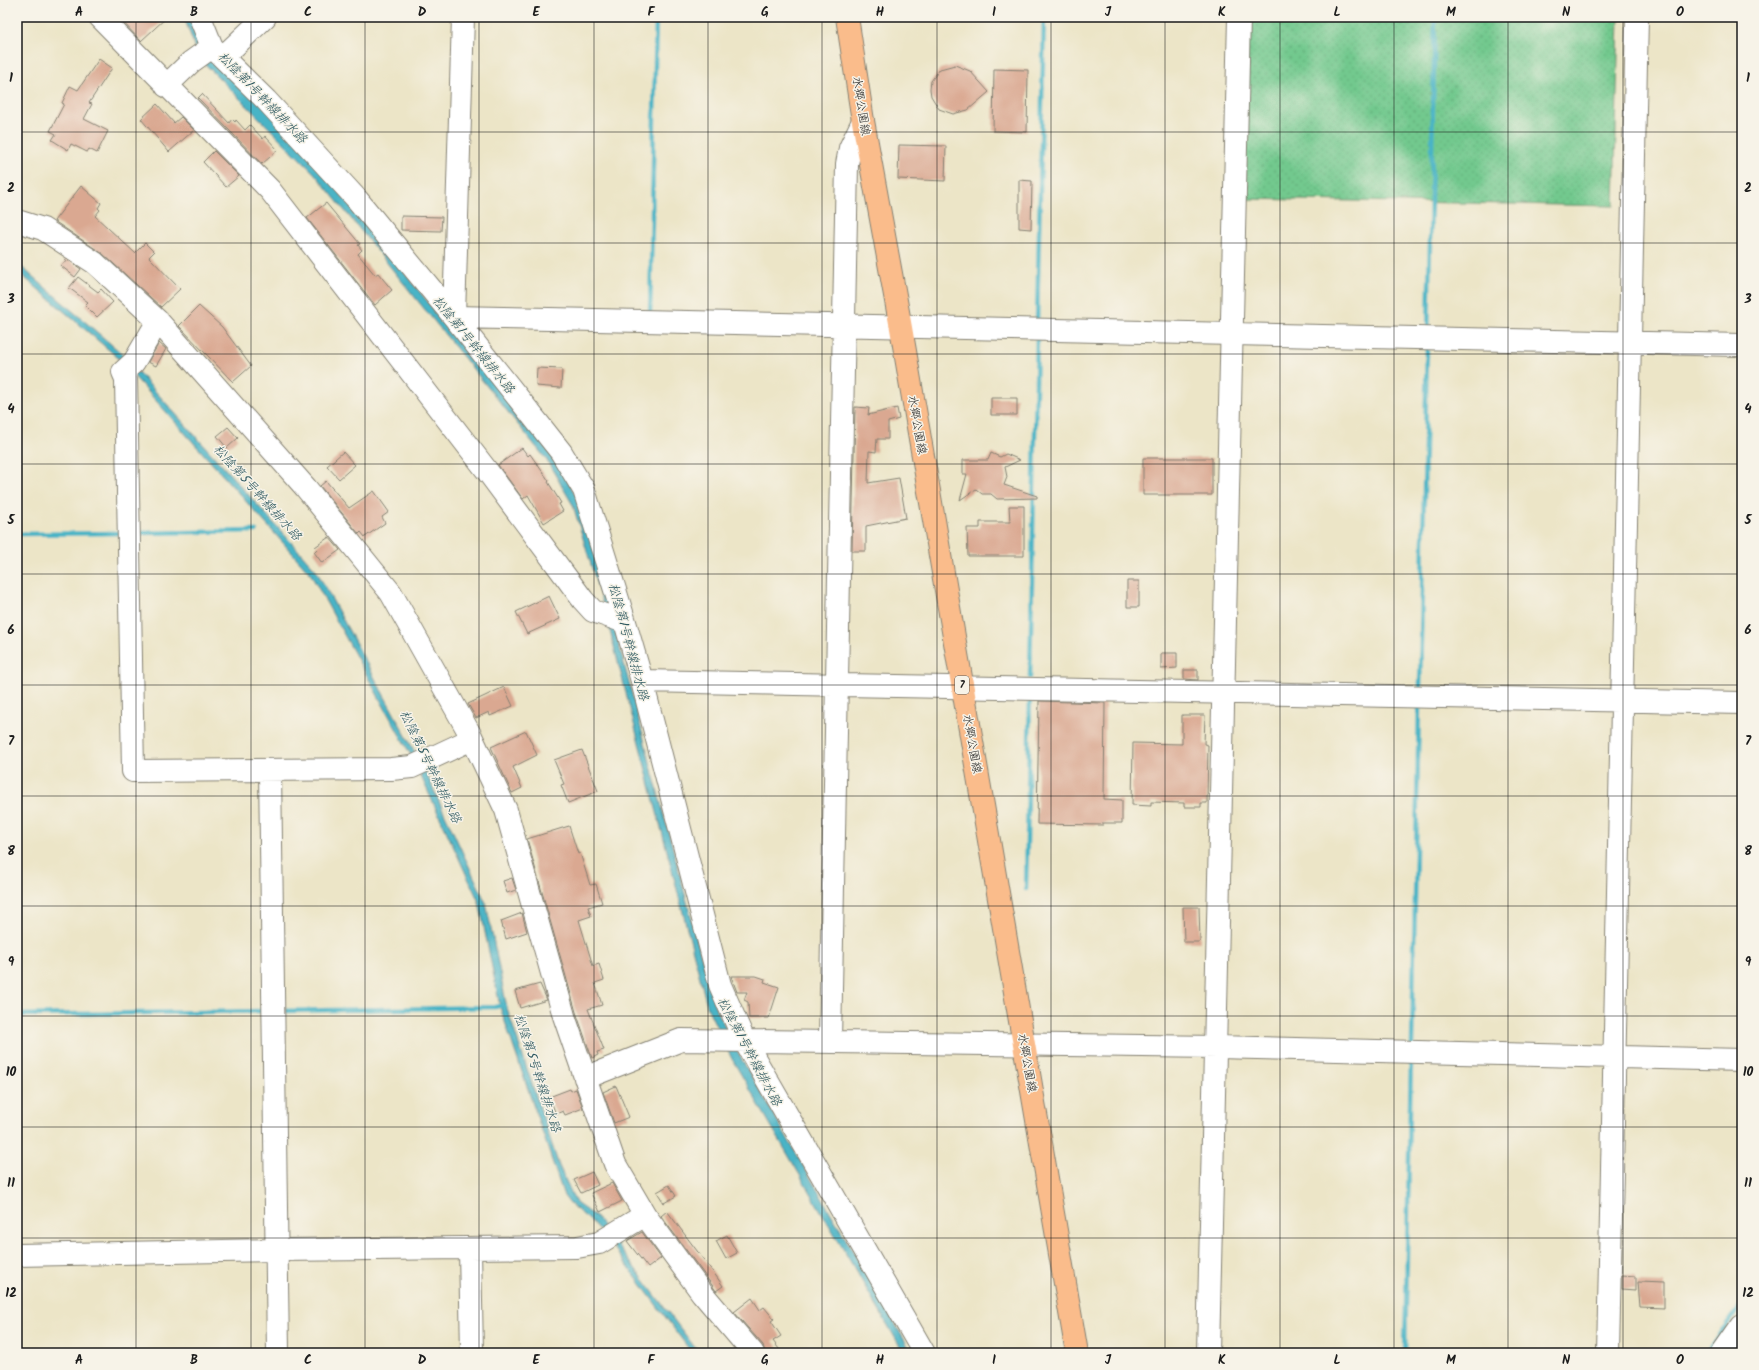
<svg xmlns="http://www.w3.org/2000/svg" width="1759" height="1370" font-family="Kalam,'Klee One',sans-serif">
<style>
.grass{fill:url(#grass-dots);stroke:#477255}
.water{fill:#48b4c6;stroke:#326871}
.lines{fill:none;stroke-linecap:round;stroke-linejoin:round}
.stream{stroke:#48b4c6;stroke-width:4.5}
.building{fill:#daa891}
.minor-casing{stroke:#848072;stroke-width:24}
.major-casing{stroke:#848072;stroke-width:24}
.minor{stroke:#fff;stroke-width:22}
.major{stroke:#fabc8b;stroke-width:22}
.grid{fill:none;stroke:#1c1c1c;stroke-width:1;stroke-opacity:0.55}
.labels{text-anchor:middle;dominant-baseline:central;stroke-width:3;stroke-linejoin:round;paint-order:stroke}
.shield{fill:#f7f3e8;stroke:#5e5c59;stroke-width:1}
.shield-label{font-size:11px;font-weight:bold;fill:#1c1c1c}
.street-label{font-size:12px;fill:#1c1c1c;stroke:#f7f3e8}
.water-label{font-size:13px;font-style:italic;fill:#2e5960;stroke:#f7f3e8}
.neatline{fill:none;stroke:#1c1c1c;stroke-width:1.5}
.grid-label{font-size:13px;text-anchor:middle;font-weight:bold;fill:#1c1c1c}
</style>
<defs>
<pattern id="grass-dots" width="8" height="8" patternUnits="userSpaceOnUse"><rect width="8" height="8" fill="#72c98e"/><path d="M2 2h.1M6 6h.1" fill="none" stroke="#62ac7a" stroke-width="1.8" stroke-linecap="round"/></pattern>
</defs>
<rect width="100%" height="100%" fill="#f7f3e8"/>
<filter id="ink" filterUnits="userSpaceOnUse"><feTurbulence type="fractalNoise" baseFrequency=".025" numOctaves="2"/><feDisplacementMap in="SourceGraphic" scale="8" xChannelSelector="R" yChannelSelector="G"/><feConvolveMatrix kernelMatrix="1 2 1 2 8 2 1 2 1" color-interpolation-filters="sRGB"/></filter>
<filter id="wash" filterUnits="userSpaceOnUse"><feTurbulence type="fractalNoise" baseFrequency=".012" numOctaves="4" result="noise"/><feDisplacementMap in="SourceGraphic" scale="16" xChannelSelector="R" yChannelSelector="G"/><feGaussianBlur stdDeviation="0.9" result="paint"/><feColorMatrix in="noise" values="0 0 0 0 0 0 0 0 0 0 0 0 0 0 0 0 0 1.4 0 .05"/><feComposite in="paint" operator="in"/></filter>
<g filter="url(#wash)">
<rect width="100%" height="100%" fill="#ece5c7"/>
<!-- grass -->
<path class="grass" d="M 1248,17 L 1619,17 L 1614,206 L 1244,199 Z"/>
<!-- water -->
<path class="water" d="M 184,17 L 193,17 L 323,172 L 554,458 L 582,505 L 714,1004 L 738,1053 L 912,1353 L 904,1353 L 732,1059 L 708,1009 L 604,608 L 573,505 L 546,459 L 315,174 L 206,65 L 195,47 Z
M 17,263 L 120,352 L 316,570 L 424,769 L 486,903 L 507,1008 L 559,1166 L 576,1203 L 597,1218 L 699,1353 L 692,1353 L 609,1241 L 592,1222 L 570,1204 L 564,1196 L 500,1007 L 479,902 L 413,759 L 310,573 L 116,356 L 17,271 Z"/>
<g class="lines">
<!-- stream -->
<path class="stream" d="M 650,316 L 656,17
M 1037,323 L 1044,17
M 1428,333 L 1435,17
M 135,533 L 256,531
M 17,534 L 121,533
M 1030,677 L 1037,339
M 1420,687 L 1427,349
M 1026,889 L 1030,695
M 281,1011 L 495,1007 L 503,1005
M 17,1015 L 266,1011
M 1412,1045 L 1419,705
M 1405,1353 L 1411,1060
M 1707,1353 L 1742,1302"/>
</g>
<g id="blocks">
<!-- building -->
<path class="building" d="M 118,17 L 167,17 L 141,41 Z
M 99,59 L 112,68 L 89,103 L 92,104 L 84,119 L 108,131 L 97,153 L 89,149 L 87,152 L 71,144 L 68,150 L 52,140 L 56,134 L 50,131 L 64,104 L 62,103 L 70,86 L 78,90 Z
M 955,65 L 970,71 L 989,92 L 968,110 L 953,114 L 939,109 L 931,96 L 930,89 L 931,81 L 940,69 Z
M 994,69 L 1028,70 L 1027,132 L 993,131 Z
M 202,94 L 229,123 L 232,119 L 235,122 L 236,120 L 245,130 L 250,125 L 263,139 L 265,136 L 278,150 L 262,164 L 198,98 Z
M 157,104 L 174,123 L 181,117 L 194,130 L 169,152 L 141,119 Z
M 899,145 L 946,146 L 945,181 L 898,179 Z
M 214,151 L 239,176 L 226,187 L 203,162 Z
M 1019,180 L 1032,181 L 1031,229 L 1019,228 Z
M 81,186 L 101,203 L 98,208 L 100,210 L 95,216 L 135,253 L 145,243 L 154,252 L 149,257 L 180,289 L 161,307 L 103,254 L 54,221 Z
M 326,203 L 360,244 L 358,245 L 362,250 L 358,254 L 375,275 L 378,273 L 392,290 L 375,305 L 307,218 Z
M 401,216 L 442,217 L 441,231 L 401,230 Z
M 67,259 L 81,269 L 75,277 L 61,266 Z
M 78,277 L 98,292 L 101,289 L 113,302 L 97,317 L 85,305 L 88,302 L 69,288 Z
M 199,306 L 222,327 L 251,366 L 233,382 L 179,326 Z
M 159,343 L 166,349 L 156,366 L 148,362 Z
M 537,368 L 562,369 L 561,388 L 536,386 Z
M 991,398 L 1017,398 L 1017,415 L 991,415 Z
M 855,407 L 869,408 L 868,415 L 897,408 L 899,419 L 888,422 L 888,439 L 877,439 L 876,452 L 869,451 L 868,483 L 899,478 L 906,518 L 866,526 L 866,551 L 852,551 Z
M 228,427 L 238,438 L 227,448 L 217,436 Z
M 522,448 L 528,456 L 530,454 L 549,481 L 548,482 L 561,503 L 559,504 L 563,511 L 544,523 L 528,495 L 523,499 L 498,465 Z
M 343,452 L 355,465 L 339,479 L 327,466 Z
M 991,453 L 1000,457 L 1006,454 L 1020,460 L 1005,467 L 1007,477 L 1004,485 L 1037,496 L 1037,498 L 997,499 L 991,494 L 982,494 L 976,489 L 960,500 L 967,474 L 963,474 L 963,460 L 988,460 Z
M 1143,458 L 1212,458 L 1212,495 L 1143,495 Z
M 326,481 L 349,508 L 374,491 L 389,512 L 382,517 L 385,523 L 365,537 L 361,532 L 359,534 L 320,486 Z
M 1009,506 L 1024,506 L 1024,556 L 968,556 L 967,528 L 980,528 L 980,522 L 1010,522 Z
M 329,537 L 340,550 L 322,563 L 314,552 L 317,549 L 315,547 Z
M 1127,581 L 1139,581 L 1139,607 L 1127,607 Z
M 549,596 L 560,619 L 527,634 L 516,612 Z
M 1161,653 L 1177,653 L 1177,668 L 1161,669 Z
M 1184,670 L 1198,670 L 1198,680 L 1184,679 Z
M 504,687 L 513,706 L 490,716 L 489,712 L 476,718 L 468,704 Z
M 1039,701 L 1105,703 L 1104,799 L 1122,800 L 1122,823 L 1103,823 L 1103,825 L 1037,824 Z
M 1182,715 L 1205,715 L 1204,744 L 1208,745 L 1207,803 L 1201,803 L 1201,807 L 1184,807 L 1184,803 L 1151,802 L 1151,806 L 1132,805 L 1133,743 L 1182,744 Z
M 526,731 L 537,755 L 513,767 L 522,788 L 512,793 L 491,747 Z
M 582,750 L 598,791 L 568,803 L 561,785 L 564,784 L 554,760 Z
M 569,826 L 578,854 L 580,853 L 590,885 L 596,884 L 602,903 L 588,907 L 591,916 L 579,920 L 593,966 L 599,964 L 604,980 L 595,983 L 602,1005 L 588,1009 L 604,1050 L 597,1052 L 598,1055 L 592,1058 L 576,1012 L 527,839 Z
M 512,878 L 516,890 L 507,893 L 503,881 Z
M 1183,907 L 1199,907 L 1200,942 L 1184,942 Z
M 522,913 L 527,932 L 506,939 L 501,921 Z
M 731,976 L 756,976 L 765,979 L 764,982 L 779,987 L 769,1018 L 749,1018 L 748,1002 L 744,1000 L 747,992 L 737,992 Z
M 540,984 L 547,1000 L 520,1008 L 515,991 Z
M 616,1086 L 629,1117 L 614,1123 L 603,1092 Z
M 570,1089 L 571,1091 L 576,1089 L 583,1108 L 565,1115 L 563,1111 L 556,1114 L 549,1097 Z
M 592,1172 L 598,1185 L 581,1193 L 574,1180 Z
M 612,1183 L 622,1201 L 600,1212 L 591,1193 Z
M 669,1185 L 676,1196 L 664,1203 L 657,1192 Z
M 667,1211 L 716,1276 L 723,1286 L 716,1291 L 712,1285 L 661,1216 Z
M 642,1232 L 661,1258 L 648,1268 L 627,1241 Z
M 727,1235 L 737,1253 L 726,1259 L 716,1241 Z
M 1622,1275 L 1636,1276 L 1636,1290 L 1622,1289 Z
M 1638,1282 L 1664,1283 L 1664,1308 L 1640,1307 Z
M 752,1298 L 760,1310 L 764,1307 L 774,1319 L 771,1321 L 781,1336 L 773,1341 L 782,1353 L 765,1353 L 763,1345 L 734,1312 Z"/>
</g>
</g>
<g filter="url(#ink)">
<use href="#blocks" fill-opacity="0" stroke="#848072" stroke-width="1"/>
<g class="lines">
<!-- minor casing -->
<g class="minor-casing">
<path id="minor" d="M 100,17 L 270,190 L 488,472 L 583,600 L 593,611 L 625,622 L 642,681 L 720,985 L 744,1040 L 924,1353
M 200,17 L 212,47 L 266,100 L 355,197 L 454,317 L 561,452 L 584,490 L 625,622
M 463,17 L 454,317 L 1742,345
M 223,57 L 265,17
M 166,86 L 191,62 L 212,47
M 17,221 L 43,229 L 95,263 L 158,321 L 306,488 L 391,593 L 470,734 L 506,810 L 564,1016 L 615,1164 L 645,1215 L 702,1293 L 753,1353
M 158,321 L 134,362 L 123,372 L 126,379 L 133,771 L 391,769 L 412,767 L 472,739
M 642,681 L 1742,703
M 270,770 L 278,1353
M 830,1041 L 847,164 L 850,148 L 863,121
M 585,1078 L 681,1040 L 1217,1047 L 1742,1060
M 470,1249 L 472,1353
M 17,1255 L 277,1250 L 577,1247 L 599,1243 L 645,1215
M 1208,1353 L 1239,17
M 1608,1353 L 1637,17
M 1723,1353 L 1742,1326"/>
</g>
<!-- major casing -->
<g class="major-casing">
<path id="major" d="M 847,17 L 863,121 L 901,328 L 1077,1353"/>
</g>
<!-- minor -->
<use href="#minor" class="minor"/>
<!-- major -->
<use href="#major" class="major"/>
</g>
</g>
<!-- grid -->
<path class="grid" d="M 136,17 L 136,1353M 251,17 L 251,1353M 365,17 L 365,1353M 479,17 L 479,1353M 594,17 L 594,1353M 708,17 L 708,1353M 822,17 L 822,1353M 937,17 L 937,1353M 1051,17 L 1051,1353M 1165,17 L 1165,1353M 1280,17 L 1280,1353M 1394,17 L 1394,1353M 1508,17 L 1508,1353M 1623,17 L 1623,1353M 17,132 L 1742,132M 17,243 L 1742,243M 17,354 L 1742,354M 17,464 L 1742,464M 17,574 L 1742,574M 17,685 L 1742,685M 17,796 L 1742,796M 17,906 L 1742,906M 17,1016 L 1742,1016M 17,1127 L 1742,1127M 17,1238 L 1742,1238"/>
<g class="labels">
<!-- shield labels -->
<rect class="shield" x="955" y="676" width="14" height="18" rx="3"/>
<g class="shield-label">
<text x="962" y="685">7</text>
</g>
<!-- street labels -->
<g class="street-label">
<text transform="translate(861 106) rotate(81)">水郷公園線</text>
<text transform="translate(917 425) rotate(80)">水郷公園線</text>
<text transform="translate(972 744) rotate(80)">水郷公園線</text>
<text transform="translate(1027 1063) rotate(80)">水郷公園線</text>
</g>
<!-- water labels -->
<g class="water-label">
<text transform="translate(262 98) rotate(46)">松陰第1号幹線排水路</text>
<text transform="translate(473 345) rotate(51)">松陰第1号幹線排水路</text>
<text transform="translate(257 493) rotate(48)">松陰第5号幹線排水路</text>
<text transform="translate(628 642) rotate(75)">松陰第1号幹線排水路</text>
<text transform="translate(430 767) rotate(64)">松陰第5号幹線排水路</text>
<text transform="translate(749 1052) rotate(62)">松陰第1号幹線排水路</text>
<text transform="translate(537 1073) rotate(72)">松陰第5号幹線排水路</text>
</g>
</g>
<!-- margin -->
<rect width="1759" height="1370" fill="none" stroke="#f7f3e8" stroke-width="44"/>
<rect x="22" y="22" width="1715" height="1326" class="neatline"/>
<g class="grid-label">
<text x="79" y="16">A</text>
<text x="194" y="16">B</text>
<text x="308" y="16">C</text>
<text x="422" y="16">D</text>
<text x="536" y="16">E</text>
<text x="651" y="16">F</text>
<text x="765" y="16">G</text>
<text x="880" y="16">H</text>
<text x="994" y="16">I</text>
<text x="1108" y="16">J</text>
<text x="1222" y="16">K</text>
<text x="1337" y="16">L</text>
<text x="1451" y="16">M</text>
<text x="1566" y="16">N</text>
<text x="1680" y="16">O</text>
<text x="11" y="82">1</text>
<text x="1748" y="82">1</text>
<text x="11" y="192">2</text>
<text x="1748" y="192">2</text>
<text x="11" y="303">3</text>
<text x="1748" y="303">3</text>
<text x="11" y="413">4</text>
<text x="1748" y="413">4</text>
<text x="11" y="524">5</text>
<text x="1748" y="524">5</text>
<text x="11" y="634">6</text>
<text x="1748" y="634">6</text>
<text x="11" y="745">7</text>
<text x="1748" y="745">7</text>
<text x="11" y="855">8</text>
<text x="1748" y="855">8</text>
<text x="11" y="966">9</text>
<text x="1748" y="966">9</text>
<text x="11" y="1076">10</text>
<text x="1748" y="1076">10</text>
<text x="11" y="1187">11</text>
<text x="1748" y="1187">11</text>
<text x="11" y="1297">12</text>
<text x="1748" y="1297">12</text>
<text x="79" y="1364">A</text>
<text x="194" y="1364">B</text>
<text x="308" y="1364">C</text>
<text x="422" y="1364">D</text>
<text x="536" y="1364">E</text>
<text x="651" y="1364">F</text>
<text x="765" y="1364">G</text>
<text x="880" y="1364">H</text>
<text x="994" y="1364">I</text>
<text x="1108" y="1364">J</text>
<text x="1222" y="1364">K</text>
<text x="1337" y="1364">L</text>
<text x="1451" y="1364">M</text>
<text x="1566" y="1364">N</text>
<text x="1680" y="1364">O</text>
</g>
</svg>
